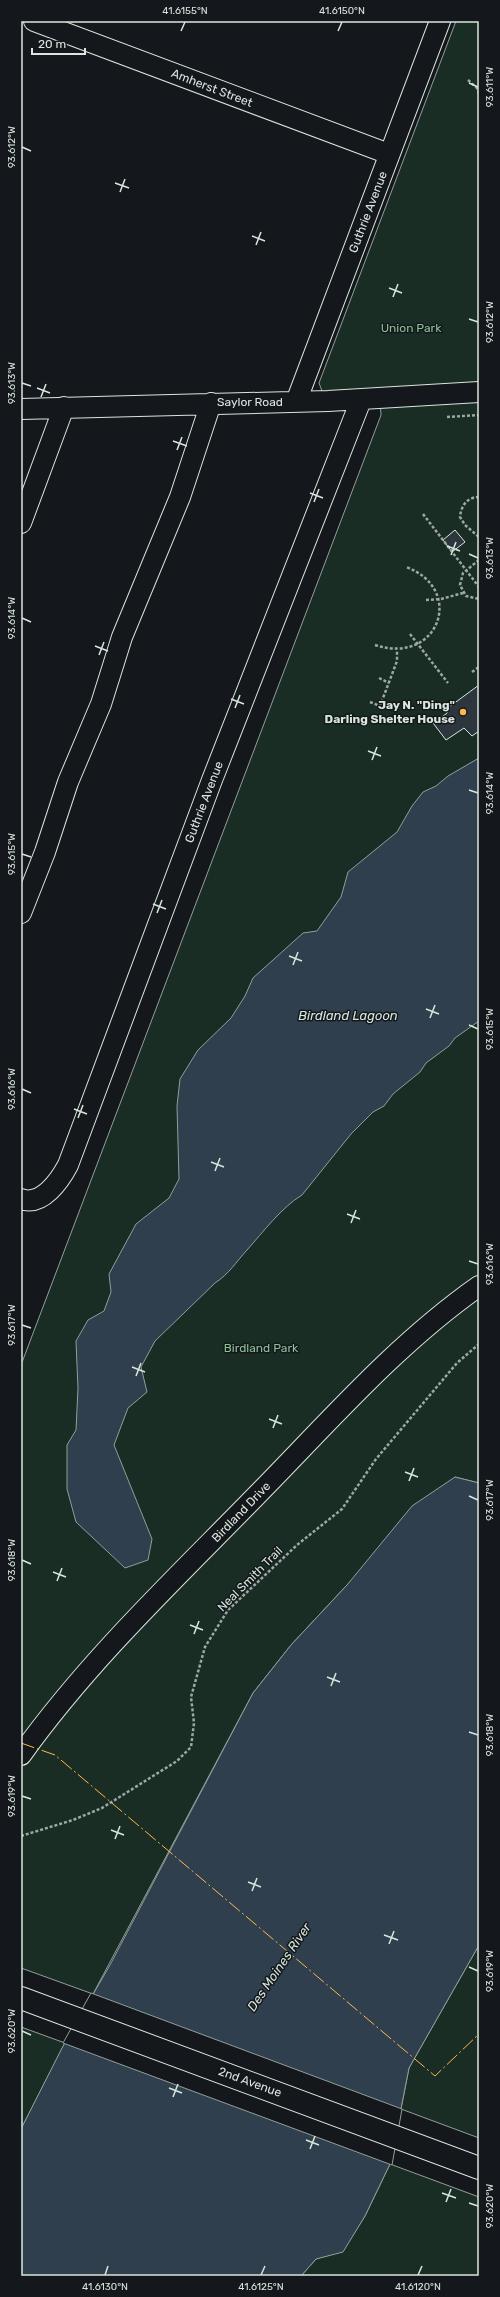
<svg xmlns="http://www.w3.org/2000/svg" width="500" height="2297" font-family="Rubik,sans-serif">
<style>
.green{fill:#1a2d24;stroke:#939e99}
.water{fill:#2f3f4d;stroke:#939e99}
.pier{fill:#14181c;stroke:#939e99}
.building{fill:#2c363c;stroke:#d8e6dc}
.lines{fill:none;stroke-linecap:round;stroke-linejoin:round}
.minor-casing{stroke:#d8e6dc;stroke-width:22}
.major-casing{stroke:#d8e6dc;stroke-width:24}
.path{stroke:#9da8a2;stroke-width:2.5;stroke-dasharray:3 2;stroke-linecap:butt}
.minor{stroke:#14181c;stroke-width:20}
.major{stroke:#14181c;stroke-width:22}
.power{stroke:#ffb74d;stroke-width:1;stroke-dasharray:14 3 2 3;stroke-linecap:butt}
.ticks{fill:none;stroke:#d8e6dc;stroke-width:1.5}
.poi-dot{fill:#ffb74d;stroke:#14181c;stroke-width:1.5}
.labels{text-anchor:middle;dominant-baseline:central;stroke-width:3;stroke-linejoin:round;paint-order:stroke}
.street-label{font-size:12px;fill:#d8e6dc;stroke:#14181c}
.park-label{font-size:12px;fill:#8ac095;stroke:#14181c}
.poi-label{font-size:12px;font-weight:bold;fill:#d8e6dc;stroke:#14181c;text-anchor:end}
.water-label{font-size:13px;font-style:italic;fill:#d8e6dc;stroke:#14181c}
.neatline{fill:none;stroke:#d8e6dc;stroke-width:1.5}
.ticks-label{font-size:10px;text-anchor:middle;fill:#d8e6dc}
</style>
<rect width="100%" height="100%" fill="#14181c"/>
<!-- green -->
<path class="green" d="M 456,21 L 479,21 L 479,1483 L 455,1477 L 347,1585 L 291,1645 L 253,1693 L 93,1994 L 21,1968 L 21,1365 L 381,415 L 380,399 L 328,394 L 322,391 L 319,383 Z
M 479,1945 L 479,2138 L 401,2109 L 409,2068 Z
M 21,2027 L 65,2043 L 21,2129 Z
M 390,2164 L 479,2197 L 479,2276 L 301,2276 L 316,2259 L 343,2251 L 365,2216 Z"/>
<!-- water -->
<path class="water" d="M 479,758 L 479,1021 L 455,1038 L 449,1046 L 426,1063 L 420,1072 L 393,1094 L 384,1106 L 373,1112 L 351,1134 L 302,1195 C 282,1207 263,1232 247,1250 C 236,1262 229,1274 215,1283 L 155,1341 L 141,1367 L 147,1392 L 128,1408 L 114,1445 L 152,1539 L 148,1560 L 125,1568 L 76,1522 L 67,1489 L 67,1445 L 76,1430 L 78,1388 L 76,1341 L 88,1320 L 104,1311 L 111,1292 L 109,1274 L 136,1224 L 169,1198 L 179,1179 L 177,1106 L 180,1079 L 198,1050 L 231,1018 L 245,996 L 253,978 L 303,933 L 317,931 L 341,897 L 348,872 L 397,832 L 412,806 L 423,792 L 436,786 L 448,776 Z
M 455,1477 L 479,1483 L 479,1945 L 409,2068 L 390,2164 L 365,2216 L 343,2252 L 316,2259 L 301,2276 L 21,2276 L 21,2129 L 62,2048 L 110,1965 L 253,1693 L 291,1645 L 347,1585 L 412,1506 Z"/>
<!-- pier -->
<path class="pier" d="M 91,1993 L 402,2109 L 392,2165 L 63,2043 Z"/>
<!-- building -->
<path class="building" d="M 455,530 L 465,542 L 452,552 L 443,540 Z
M 479,685 L 479,731 L 472,736 L 464,728 L 446,740 L 433,723 L 446,714 L 450,709 L 449,707 Z"/>
<g class="lines">
<!-- minor casing -->
<g class="minor-casing">
<path id="minor" d="M 34,21 L 389,154
M 296,402 L 440,21
M 21,409 L 328,401 L 479,392
M 21,523 L 64,407
M 21,913 L 45,852 L 68,782 L 101,704 L 122,637 L 180,497 L 211,403
M 21,1199 C 42,1207 60,1180 68,1165 L 212,780 L 361,400
M 21,1755 C 89,1660 175,1579 256,1496 C 328,1423 395,1345 479,1286"/>
</g>
<!-- major casing -->
<g class="major-casing">
<path id="major" d="M 21,1998 L 479,2168"/>
</g>
<!-- path -->
<path class="path" d="M 468,80 L 478,89 L 479,94
M 447,417 L 479,415
M 479,497 C 467,497 461,506 460,517 L 465,525 L 479,537
M 423,514 L 479,587
M 479,560 L 463,573 L 460,585 L 466,596 L 479,599
M 426,600 L 441,599 L 463,593
M 410,634 L 448,683
M 375,645 C 439,666 466,589 406,567
M 472,672 L 479,667
M 379,678 L 389,683
M 370,702 L 380,706 L 397,661 L 397,650
M 21,1836 L 73,1820 L 102,1808 L 177,1761 L 191,1747 L 194,1723 L 191,1697 L 205,1647 L 228,1610 L 297,1545 L 342,1509 L 376,1459 L 457,1363 L 479,1344"/>
<!-- minor -->
<use href="#minor" class="minor"/>
<!-- major -->
<use href="#major" class="major"/>
<!-- power -->
<path class="power" d="M 21,1743 L 55,1755 L 435,2076 L 479,2034"/>
</g>
<!-- ticks -->
<path class="ticks" d="M 181,31 L 185,22M 338,31 L 342,22M 469,83 L 478,87M 22,147 L 31,151M 115,183 L 129,188M 120,192 L 125,179M 252,236 L 265,241M 256,245 L 261,232M 389,288 L 402,293M 393,297 L 398,284M 469,319 L 478,322M 22,383 L 31,386M 37,388 L 50,393M 41,397 L 46,384M 173,441 L 187,446M 177,450 L 182,437M 310,493 L 323,498M 314,502 L 319,489M 447,546 L 460,551M 469,554 L 478,558M 451,555 L 456,542M 22,618 L 31,622M 95,646 L 108,651M 99,655 L 104,642M 231,699 L 244,704M 235,708 L 240,695M 368,751 L 381,756M 372,760 L 377,747M 469,790 L 478,793M 22,854 L 31,857M 153,904 L 166,909M 157,913 L 162,900M 289,956 L 302,961M 293,965 L 298,952M 426,1009 L 439,1014M 430,1018 L 435,1005M 469,1025 L 478,1029M 22,1089 L 31,1093M 74,1109 L 87,1114M 78,1118 L 83,1105M 211,1162 L 224,1167M 215,1171 L 220,1158M 347,1214 L 360,1219M 351,1223 L 356,1210M 469,1261 L 478,1264M 22,1325 L 31,1328M 132,1367 L 145,1372M 136,1376 L 141,1363M 269,1419 L 282,1424M 273,1428 L 278,1415M 405,1472 L 418,1477M 409,1481 L 414,1468M 469,1496 L 478,1500M 22,1560 L 31,1564M 53,1572 L 66,1577M 57,1581 L 62,1568M 190,1625 L 203,1630M 194,1634 L 199,1621M 327,1677 L 340,1682M 331,1686 L 336,1673M 469,1732 L 478,1735M 22,1796 L 31,1799M 111,1830 L 124,1835M 115,1839 L 120,1826M 248,1882 L 261,1887M 252,1891 L 257,1878M 384,1935 L 398,1940M 389,1944 L 394,1931M 469,1967 L 478,1971M 22,2031 L 31,2035M 169,2088 L 182,2093M 173,2097 L 178,2084M 306,2140 L 319,2145M 310,2149 L 315,2136M 442,2193 L 456,2198M 446,2202 L 451,2189M 469,2203 L 478,2206M 105,2275 L 108,2266M 261,2275 L 265,2266M 418,2275 L 422,2266"/>
<!-- markers -->
<circle class="poi-dot" cx="463" cy="712" r="4"/>
<g class="labels">
<!-- street labels -->
<g class="street-label">
<text transform="translate(212 88) rotate(21)">Amherst Street</text>
<text transform="translate(368 212) rotate(-69)">Guthrie Avenue</text>
<text x="250" y="402">Saylor Road</text>
<text transform="translate(204 802) rotate(-69)">Guthrie Avenue</text>
<text transform="translate(241 1512) rotate(-46)">Birdland Drive</text>
<text transform="translate(250 1579) rotate(-45)">Neal Smith Trail</text>
<text transform="translate(250 2082) rotate(20)">2nd Avenue</text>
</g>
<!-- park labels -->
<g class="park-label">
<text x="411" y="328">Union Park</text>
<text x="261" y="1348">Birdland Park</text>
</g>
<!-- poi labels -->
<g class="poi-label">
<text x="455" y="705">Jay N. "Ding"<tspan x="455" dy="14">Darling Shelter House</tspan></text>
</g>
<!-- water labels -->
<g class="water-label">
<text x="348" y="1015">Birdland Lagoon</text>
<text transform="translate(279 1967) rotate(-56)">Des Moines River</text>
</g>
</g>
<!-- border -->
<rect width="500" height="2297" fill="none" stroke="#14181c" stroke-width="44"/>
<!-- scale -->
<path d="M32 48v6h53v-6" fill="none" stroke="#d8e6dc" stroke-width="2"/>
<text x="38" y="48" font-size="12" fill="#d8e6dc" stroke="#14181c" stroke-width="3" paint-order="stroke">20 m</text>
<rect x="22" y="22" width="456" height="2253" class="neatline"/>
<g class="ticks-label">
<text x="185" y="14">41.6155°N</text>
<text x="342" y="14">41.6150°N</text>
<text transform="translate(489 87) rotate(-90)" y="4">93.611°W</text>
<text transform="translate(11 147) rotate(-90)" y="4">93.612°W</text>
<text transform="translate(489 322) rotate(-90)" y="4">93.612°W</text>
<text transform="translate(11 383) rotate(-90)" y="4">93.613°W</text>
<text transform="translate(489 558) rotate(-90)" y="4">93.613°W</text>
<text transform="translate(11 618) rotate(-90)" y="4">93.614°W</text>
<text transform="translate(489 793) rotate(-90)" y="4">93.614°W</text>
<text transform="translate(11 854) rotate(-90)" y="4">93.615°W</text>
<text transform="translate(489 1029) rotate(-90)" y="4">93.615°W</text>
<text transform="translate(11 1089) rotate(-90)" y="4">93.616°W</text>
<text transform="translate(489 1264) rotate(-90)" y="4">93.616°W</text>
<text transform="translate(11 1325) rotate(-90)" y="4">93.617°W</text>
<text transform="translate(489 1500) rotate(-90)" y="4">93.617°W</text>
<text transform="translate(11 1560) rotate(-90)" y="4">93.618°W</text>
<text transform="translate(489 1735) rotate(-90)" y="4">93.618°W</text>
<text transform="translate(11 1796) rotate(-90)" y="4">93.619°W</text>
<text transform="translate(489 1971) rotate(-90)" y="4">93.619°W</text>
<text transform="translate(11 2031) rotate(-90)" y="4">93.620°W</text>
<text transform="translate(489 2206) rotate(-90)" y="4">93.620°W</text>
<text x="105" y="2290">41.6130°N</text>
<text x="261" y="2290">41.6125°N</text>
<text x="418" y="2290">41.6120°N</text>
</g>
</svg>
